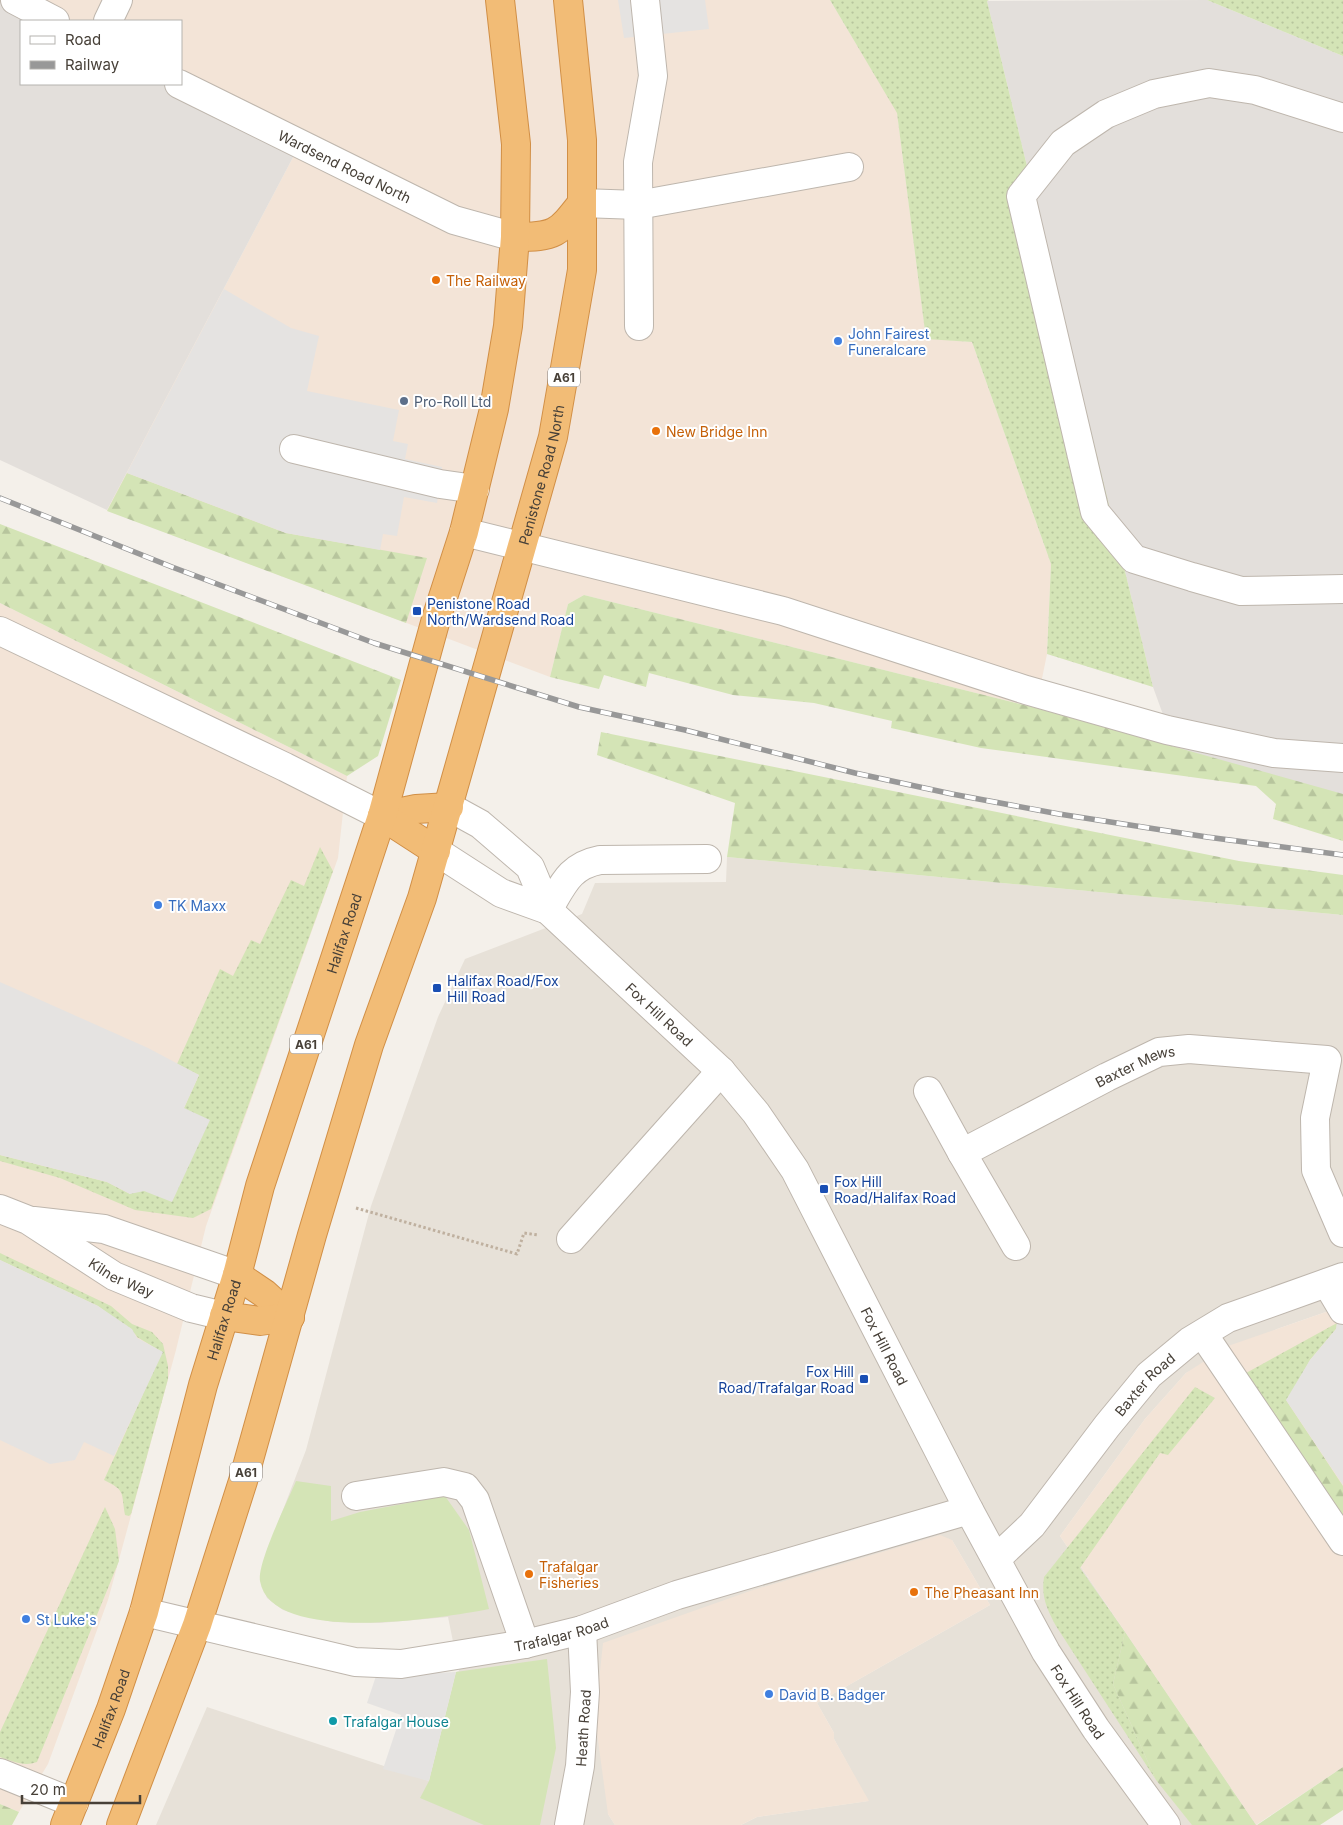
<svg xmlns="http://www.w3.org/2000/svg" width="1343" height="1825" font-family="Inter,sans-serif">
<style>
.residential{fill:#e7e1d8}
.commercial{fill:#f3e4d7}
.industrial{fill:#e3dfdb}
.grass{fill:url(#grass-dots)}
.forest{fill:url(#forest-firs)}
.garden{fill:#d4e4b6}
.parking{fill:#e5e3e1}
.lines{fill:none;stroke-linecap:round;stroke-linejoin:round}
.minor-casing{stroke:#beb6ad;stroke-width:30}
.highway-casing{stroke:#d18f46;stroke-width:30}
.path{stroke:#bfb09f;stroke-width:3;stroke-dasharray:2.5 2.5;stroke-linecap:butt}
.minor{stroke:#fff;stroke-width:28}
.highway{stroke:#f2bc76;stroke-width:28}
.rail-casing{stroke:#989898;stroke-width:5.5}
.rail{stroke:#fff;stroke-width:4;stroke-dasharray:11;stroke-linecap:butt}
.food-dot{fill:#e8710a;stroke:#fff;stroke-width:2}
.shop-dot{fill:#3f7fe0;stroke:#fff;stroke-width:2}
.service-dot{fill:#5c6f8a;stroke:#fff;stroke-width:2}
.transit-dot{fill:#1a4fb4;stroke:#fff;stroke-width:2}
.culture-dot{fill:#0f9aa8;stroke:#fff;stroke-width:2}
.labels{text-anchor:middle;dominant-baseline:central;stroke-width:4;stroke-linejoin:round;paint-order:stroke}
.shield{fill:#fff;stroke:#7e7974;stroke-width:1}
.shield-label{font-size:12px;font-weight:bold;fill:#474038}
.street-label{font-size:14px;fill:#474038;stroke:#fff}
.food-label{font-size:14px;fill:#c56008;stroke:#fff;text-anchor:start}
.shop-label{font-size:14px;fill:#366cbe;stroke:#fff;text-anchor:start}
.service-label{font-size:14px;fill:#4e5e75;stroke:#fff;text-anchor:start}
.transit-label{font-size:14px;fill:#164399;stroke:#fff;text-anchor:start}
.culture-label{font-size:14px;fill:#0d838f;stroke:#fff;text-anchor:start}
</style>
<defs>
<pattern id="grass-dots" width="8" height="8" patternUnits="userSpaceOnUse" patternTransform="scale(1.25)"><rect width="8" height="8" fill="#d4e4b6"/><path d="M2 2h.1M6 6h.1" fill="none" stroke="#b7c59d" stroke-width="1.8" stroke-linecap="round"/></pattern>
<pattern id="forest-firs" width="22" height="20" patternUnits="userSpaceOnUse" patternTransform="scale(1.25)"><rect width="22" height="20" fill="#d4e4b6"/><path d="M5 1l3.5 6h-7zM16 11l3.5 6h-7z" fill="#b7c59d"/></pattern>
</defs>
<rect width="100%" height="100%" fill="#f4f0ea"/>
<!-- residential -->
<path class="residential" d="M 727,857 L 1343,915 L 1343,1306 L 1277,1329 L 1186,1373 L 1145,1419 L 1060,1536 L 1256,1825 L 741,1825 L 757,1817 L 868,1801 L 834,1739 L 834,1733 L 817,1703 L 990,1605 L 952,1540 L 608,1814 L 615,1825 L 156,1825 L 207,1707 L 429,1781 L 456,1672 L 459,1671 L 448,1617 L 380,1623 L 333,1622 L 283,1610 L 267,1598 L 260,1579 L 266,1554 L 306,1450 L 371,1206 L 438,1017 L 465,959 L 582,914 L 595,883 L 726,882 Z"/>
<!-- commercial -->
<path class="commercial" d="M 15,0 L 830,0 L 897,112 L 926,338 L 972,342 L 1051,564 L 1047,654 L 1036,708 L 584,595 L 568,604 L 550,677 L 107,510 L 300,144 L 181,84 L 181,21 L 55,21 Z
M 0,603 L 347,776 L 338,858 L 206,1226 L 176,1350 L 108,1600 L 48,1764 L 19,1812 L 0,1804 Z
M 1343,1306 L 1343,1767 L 1256,1825 L 1060,1536 L 1145,1419 L 1186,1373 L 1228,1346 Z
M 940,1535 L 952,1540 L 990,1605 L 817,1703 L 834,1733 L 834,1739 L 869,1801 L 757,1817 L 741,1825 L 615,1825 L 608,1814 L 595,1718 L 603,1643 L 750,1591 Z"/>
<!-- industrial -->
<path class="industrial" d="M 0,0 L 15,0 L 55,21 L 21,21 L 21,84 L 179,84 L 300,144 L 107,510 L 0,460 Z
M 1207,0 L 1343,56 L 1343,801 L 1181,764 L 1153,687 L 987,1 Z"/>
<!-- grass -->
<path class="grass" d="M 830,0 L 989,0 L 987,1 L 1153,687 L 1047,654 L 1051,564 L 972,342 L 926,339 L 897,113 Z
M 1207,0 L 1343,0 L 1343,56 Z
M 320,847 L 333,871 L 211,1209 L 193,1218 L 135,1210 L 60,1178 L 0,1161 L 0,1155 L 107,1182 L 130,1194 L 184,1108 L 199,1075 L 177,1064 L 220,969 L 233,976 L 251,940 L 260,944 L 291,880 L 304,886 Z
M 0,1253 L 111,1306 L 132,1324 L 152,1332 L 163,1344 L 168,1366 L 168,1379 L 131,1514 L 129,1516 L 125,1515 C 121,1492 126,1491 104,1480 L 162,1352 L 137,1337 L 135,1334 L 98,1306 L 0,1260 Z
M 1337,1323 L 1336,1329 L 1310,1360 L 1291,1394 L 1274,1417 L 1246,1373 Z
M 1195,1387 L 1215,1398 L 1168,1455 L 1160,1453 L 1080,1568 L 1125,1632 L 1113,1684 L 1156,1780 L 1056,1626 C 1047,1609 1041,1597 1044,1577 Z
M 105,1507 L 115,1529 L 119,1561 L 37,1762 C 24,1767 12,1761 0,1757 L 0,1732 Z"/>
<!-- forest -->
<path class="forest" d="M 127,473 L 286,533 L 427,558 L 406,623 L 107,511 Z
M 0,524 L 401,680 L 378,756 L 347,776 L 0,603 Z
M 584,595 L 1036,708 L 1343,794 L 1343,841 L 1273,819 L 1276,804 L 1256,786 L 981,748 L 891,728 L 892,721 L 814,703 L 733,695 L 649,673 L 646,687 L 604,675 L 599,689 L 550,677 L 568,604 Z
M 601,732 L 1239,861 L 1343,875 L 1343,915 L 727,857 L 735,803 L 597,755 Z
M 1286,1400 L 1343,1486 L 1343,1519 L 1274,1417 Z
M 1125,1632 L 1256,1825 L 1192,1825 L 1156,1780 L 1113,1684 Z
M 1343,1767 L 1343,1810 L 1320,1825 L 1257,1825 Z
M 0,1804 L 19,1812 L 12,1825 L 0,1825 Z"/>
<!-- garden -->
<path class="garden" d="M 296,1481 L 331,1486 L 331,1521 L 360,1512 L 445,1496 L 469,1530 L 489,1609 C 443,1618 271,1646 260,1581 C 257,1563 288,1500 296,1481 Z
M 547,1659 L 556,1748 L 540,1825 L 484,1825 L 420,1798 L 429,1781 L 456,1672 Z"/>
<!-- parking -->
<path class="parking" d="M 618,0 L 705,0 L 709,29 L 624,38 Z
M 224,289 L 291,328 L 319,336 L 307,391 L 399,410 L 393,441 L 408,444 L 405,459 L 442,467 L 437,503 L 404,497 L 397,536 L 383,534 L 380,550 L 286,533 L 127,473 Z
M 0,982 L 148,1048 L 199,1075 L 184,1108 L 210,1120 L 172,1202 L 144,1191 L 130,1194 L 107,1182 L 0,1155 Z
M 0,1260 L 98,1306 L 132,1329 L 137,1338 L 163,1352 L 114,1456 L 84,1442 L 75,1460 L 50,1464 L 0,1440 Z
M 1343,1321 L 1343,1485 L 1286,1400 L 1310,1360 L 1336,1329 L 1337,1323 Z
M 456,1672 L 429,1781 L 383,1769 L 401,1715 L 367,1703 L 376,1676 Z"/>
<g class="lines">
<!-- minor casing -->
<g class="minor-casing">
<g id="minor">
<path d="M 15,0 L 55,21"/>
<path d="M 108,21 L 118,0"/>
<path id="s1" d="M 179,84 L 454,220 L 515,237"/>
<path d="M 1343,118 L 1255,90 L 1209,83 L 1154,94 L 1106,114 L 1063,143 L 1021,196 L 1095,512 L 1134,559 L 1192,577 L 1241,591 L 1343,589"/>
<path d="M 582,203 L 638,205 L 849,167"/>
<path d="M 639,326 L 638,162 L 653,76 L 645,0"/>
<path d="M 294,449 L 440,484 L 475,489"/>
<path d="M 464,532 L 783,611 L 1026,690 L 1167,730 L 1274,753 L 1343,758"/>
<path d="M 0,631 L 285,767 L 382,816"/>
<path d="M 449,807 L 480,824 L 530,867 L 548,910"/>
<path id="s2" d="M 436,851 L 501,893 L 548,910 L 721,1071 L 756,1113 L 795,1170 L 969,1510 L 1046,1652 L 1096,1729 L 1166,1825"/>
<path d="M 548,910 C 563,885 569,866 600,860 L 707,859"/>
<path d="M 928,1091 L 962,1153"/>
<path id="s3" d="M 0,1209 L 28,1220 L 114,1276 L 191,1308 L 224,1316"/>
<path d="M 34,1221 L 104,1229 L 237,1275"/>
<path d="M 571,1239 L 721,1071"/>
<path id="s4" d="M 1016,1246 L 962,1153 L 1107,1077 L 1159,1052 L 1189,1049 L 1327,1060 L 1315,1118 L 1316,1170 L 1343,1233"/>
<path d="M 1327,1283 L 1343,1310"/>
<path d="M 1203,1334 L 1343,1541"/>
<path d="M 356,1496 L 444,1482 L 465,1487 L 475,1500 L 525,1644"/>
<path id="s5" d="M 996,1559 L 1032,1525 L 1107,1426 L 1149,1375 L 1190,1341 L 1228,1318 L 1343,1277"/>
<path id="s6" d="M 144,1612 L 355,1662 L 401,1664 L 525,1644 L 582,1630 L 677,1595 L 969,1510"/>
<path d="M 0,1773 L 74,1803"/>
<path id="s7" d="M 569,1825 L 580,1766 L 585,1692 L 582,1630"/>
</g>
</g>
<!-- highway casing -->
<g class="highway-casing">
<g id="highway">
<path d="M 515,237 C 555,237 558,234 582,203"/>
<path d="M 382,816 L 416,809 L 449,807"/>
<path d="M 382,816 L 436,851"/>
<path d="M 237,1275 L 265,1294 L 290,1317"/>
<path d="M 224,1316 L 260,1321 L 290,1317"/>
<path id="s8" d="M 65,1825 L 111,1709 L 144,1612 L 203,1385 L 237,1275 L 260,1186 L 382,816 L 436,619 L 464,532 L 494,409 L 508,326 L 515,237 L 516,144 L 500,0"/>
<path id="s9" d="M 121,1825 L 197,1625 L 243,1481 L 312,1235 L 369,1045 L 422,898 L 553,437 L 582,270 L 582,140 L 568,0"/>
</g>
</g>
<!-- path -->
<path class="path" d="M 356,1208 L 517,1254 L 524,1233 L 538,1235"/>
<!-- minor -->
<use href="#minor" class="minor"/>
<!-- highway -->
<use href="#highway" class="highway"/>
<!-- rail casing -->
<g class="rail-casing">
<path id="rail" d="M 0,498 L 172,567 L 374,643 L 579,707 L 685,730 L 855,773 L 952,794 L 1059,814 L 1207,837 L 1343,855"/>
</g>
<!-- rail -->
<use href="#rail" class="rail"/>
</g>
<!-- markers -->
<g class="food-dot">
<circle cx="436" cy="280" r="5"/>
<circle cx="656" cy="431" r="5"/>
<circle cx="529" cy="1574" r="5"/>
<circle cx="914" cy="1592" r="5"/>
</g>
<g class="shop-dot">
<circle cx="838" cy="341" r="5"/>
<circle cx="158" cy="905" r="5"/>
<circle cx="26" cy="1619" r="5"/>
<circle cx="769" cy="1694" r="5"/>
</g>
<circle class="service-dot" cx="404" cy="401" r="5"/>
<g class="transit-dot">
<rect x="412" y="606" width="10" height="10" rx="2.5"/>
<rect x="432" y="983" width="10" height="10" rx="2.5"/>
<rect x="819" y="1184" width="10" height="10" rx="2.5"/>
<rect x="859" y="1374" width="10" height="10" rx="2.5"/>
</g>
<circle class="culture-dot" cx="333" cy="1721" r="5"/>
<g class="labels">
<!-- shield labels -->
<g class="shield">
<rect x="548" y="367.5" width="32" height="19" rx="4"/>
<rect x="290" y="1034.5" width="32" height="19" rx="4"/>
<rect x="230" y="1462.5" width="32" height="19" rx="4"/>
</g>
<g class="shield-label">
<text x="564" y="377">A61</text>
<text x="306" y="1044">A61</text>
<text x="246" y="1472">A61</text>
</g>
<!-- street labels -->
<g class="street-label">
<text stroke="none"><textPath href="#s1" startOffset="185">Wardsend Road North</textPath></text>
<text stroke="none"><textPath href="#s9" startOffset="1415">Penistone Road North</textPath></text>
<text stroke="none"><textPath href="#s8" startOffset="935">Halifax Road</textPath></text>
<text stroke="none"><textPath href="#s2" startOffset="280">Fox Hill Road</textPath></text>
<text stroke="none"><textPath href="#s4" startOffset="302">Baxter Mews</textPath></text>
<text stroke="none"><textPath href="#s3" startOffset="140">Kilner Way</textPath></text>
<text stroke="none"><textPath href="#s8" startOffset="530">Halifax Road</textPath></text>
<text stroke="none"><textPath href="#s2" startOffset="685">Fox Hill Road</textPath></text>
<text stroke="none"><textPath href="#s5" startOffset="230">Baxter Road</textPath></text>
<text stroke="none"><textPath href="#s6" startOffset="426">Trafalgar Road</textPath></text>
<text stroke="none"><textPath href="#s2" startOffset="1090">Fox Hill Road</textPath></text>
<text stroke="none"><textPath href="#s8" startOffset="125">Halifax Road</textPath></text>
<text stroke="none"><textPath href="#s7" startOffset="98">Heath Road</textPath></text>
</g>
<!-- food labels -->
<g class="food-label">
<text x="446" y="280">The Railway</text>
<text x="666" y="431">New Bridge Inn</text>
<text x="539" y="1566">Trafalgar<tspan x="539" dy="16">Fisheries</tspan></text>
<text x="924" y="1592">The Pheasant Inn</text>
</g>
<!-- shop labels -->
<g class="shop-label">
<text x="848" y="333">John Fairest<tspan x="848" dy="16">Funeralcare</tspan></text>
<text x="168" y="905">TK Maxx</text>
<text x="36" y="1619">St Luke's</text>
<text x="779" y="1694">David B. Badger</text>
</g>
<!-- service labels -->
<g class="service-label">
<text x="414" y="401">Pro-Roll Ltd</text>
</g>
<!-- transit labels -->
<g class="transit-label">
<text x="427" y="603">Penistone Road<tspan x="427" dy="16">North/Wardsend Road</tspan></text>
<text x="447" y="980">Halifax Road/Fox<tspan x="447" dy="16">Hill Road</tspan></text>
<text x="834" y="1181">Fox Hill<tspan x="834" dy="16">Road/Halifax Road</tspan></text>
<text x="854" y="1371" text-anchor="end">Fox Hill<tspan x="854" dy="16">Road/Trafalgar Road</tspan></text>
</g>
<!-- culture labels -->
<g class="culture-label">
<text x="343" y="1721">Trafalgar House</text>
</g>
</g>
<!-- legend -->
<rect x="20" y="20" width="162" height="65" fill="#ffffff" stroke="#b5b3af"/>
<rect x="30" y="36" width="25" height="8" fill="#ffffff" stroke="#b5b3af"/>
<text x="65" y="45" font-size="15" fill="#474038">Road</text>
<rect x="30" y="61" width="25" height="8" fill="#989898" stroke="#b5b3af"/>
<text x="65" y="70" font-size="15" fill="#474038">Railway</text>
<!-- scale -->
<path d="M22 1795v8h118v-8" fill="none" stroke="#474038" stroke-width="2.5"/>
<text x="30" y="1795" font-size="15" fill="#474038" stroke="#ffffff" stroke-width="4" paint-order="stroke">20 m</text>
</svg>
